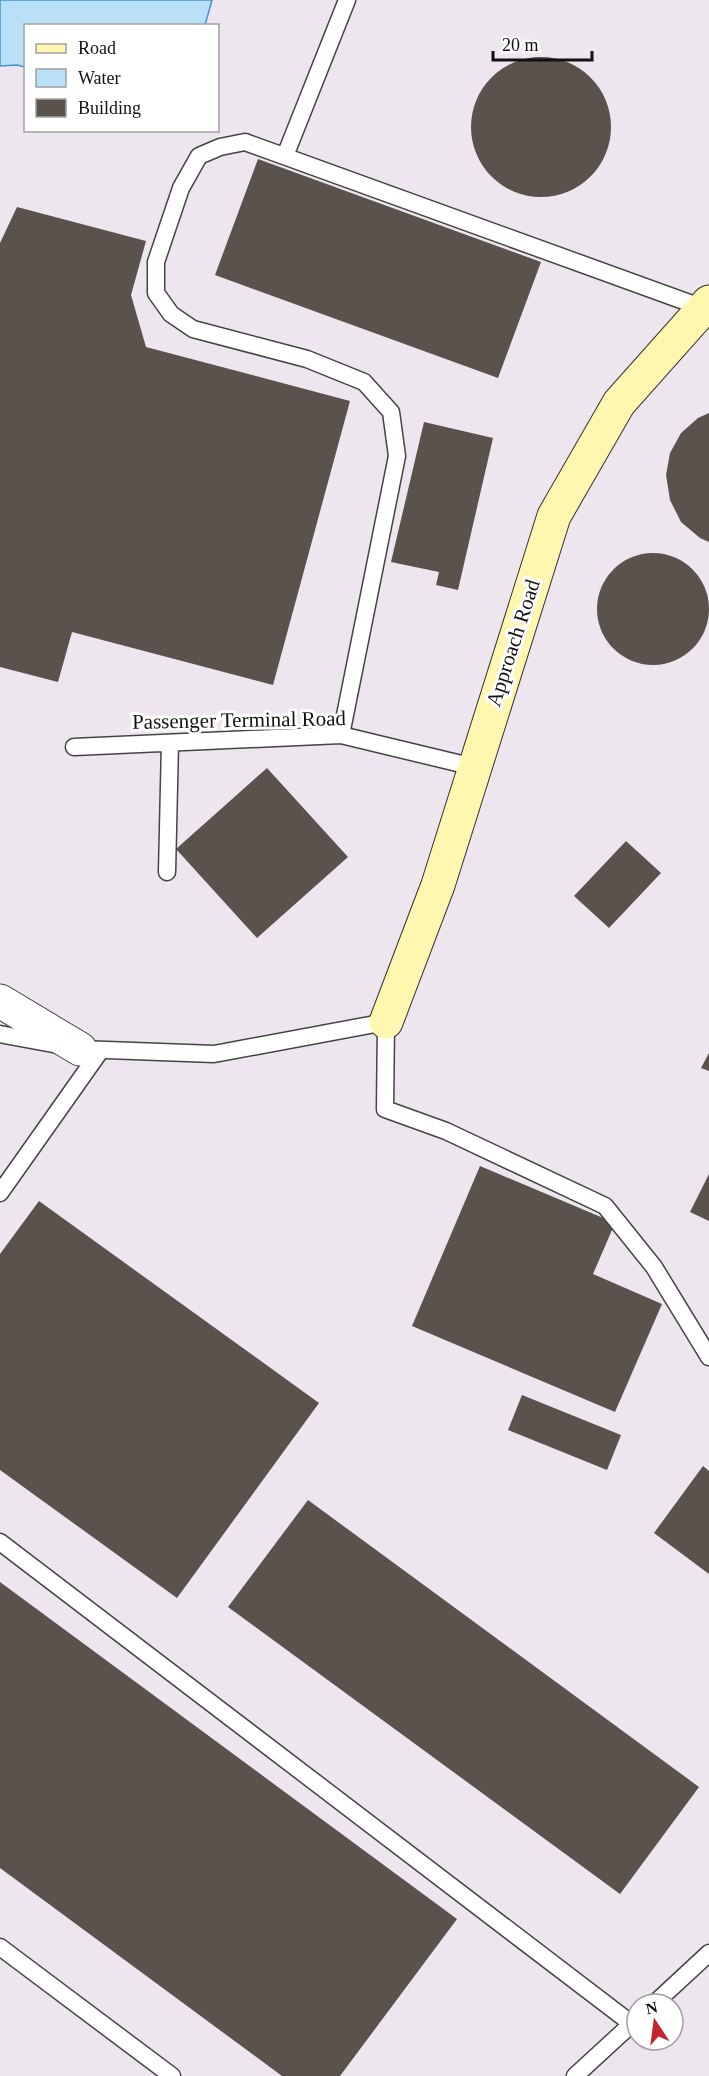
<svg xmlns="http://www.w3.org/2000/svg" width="709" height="2076" font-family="'Times New Roman',serif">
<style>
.industrial{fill:#eee6ef;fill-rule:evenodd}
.water{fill:#b9e0f7;stroke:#3f96cf;stroke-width:1.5}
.building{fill:#5a524d}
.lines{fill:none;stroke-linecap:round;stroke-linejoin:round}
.lane-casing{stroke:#444;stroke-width:19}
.street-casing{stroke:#444;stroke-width:35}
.secondary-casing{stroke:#333;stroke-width:35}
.lane{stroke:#fff;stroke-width:16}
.street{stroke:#fff;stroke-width:33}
.secondary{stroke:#fff6b0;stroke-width:33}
.labels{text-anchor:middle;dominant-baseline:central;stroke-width:6;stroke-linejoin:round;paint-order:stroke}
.street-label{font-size:21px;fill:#111;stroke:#fff}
</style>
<rect width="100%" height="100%" fill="#fffdf5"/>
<!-- industrial -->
<path class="industrial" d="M 212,0 L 709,0 L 709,2076 L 0,2076 L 0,66 L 17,65 L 25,67 L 26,130 L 218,130 L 218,26 L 205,25 ZM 637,2004 L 673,2004 L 673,2040 L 637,2040 Z"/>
<!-- water -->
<path class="water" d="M 0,0 L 212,0 L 205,25 L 26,26 L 25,67 L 17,65 L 0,66 Z"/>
<!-- building -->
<path class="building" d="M471 127a70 70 0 1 1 140 0a70 70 0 1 1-140 0Z
M 258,159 L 541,262 L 498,378 L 215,275 Z
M 17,207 L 146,241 L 131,295 L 146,347 L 350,401 L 273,685 L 72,632 L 58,682 L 0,667 L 0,243 Z
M 709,413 L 709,542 L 700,538 L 681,522 L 670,500 L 666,475 L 670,453 L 681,433 L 698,418 Z
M 424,422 L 493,438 L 458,590 L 436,585 L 439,572 L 391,562 Z
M597 609a56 56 0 1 1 112 0a56 56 0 1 1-112 0Z
M 267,768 L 348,857 L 257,938 L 176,849 Z
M 626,841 L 661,873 L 609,928 L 574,896 Z
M 709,1053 L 709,1071 L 701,1068 Z
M 480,1166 L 615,1223 L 593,1274 L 662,1304 L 615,1412 L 412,1326 Z
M 709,1174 L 709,1221 L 690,1212 Z
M 39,1201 L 319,1403 L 177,1598 L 0,1470 L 0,1254 Z
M 522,1395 L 621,1435 L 607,1470 L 508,1430 Z
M 703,1466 L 709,1471 L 709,1574 L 654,1533 Z
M 308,1500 L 699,1787 L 620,1894 L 228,1607 Z
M 0,1582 L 457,1919 L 340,2076 L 282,2076 L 0,1868 Z"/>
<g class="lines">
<!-- lane casing -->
<g class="lane-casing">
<path id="lane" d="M 285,156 L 347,0
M 341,735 L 397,456 L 391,412 L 364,382 L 307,359 L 193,329 L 171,314 L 156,293 L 156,262 L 181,188 L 199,156 L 220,147 L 245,142 L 706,309
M 74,747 L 341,735 L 474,767
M 167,872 L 170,743
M 0,1034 L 80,1049 L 214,1054 L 386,1022 L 385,1109 L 446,1131 L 605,1206 L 654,1267 L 709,1357
M 0,1193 L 101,1050
M 0,1542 L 632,2024
M 0,1947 L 172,2076
M 654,2004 L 709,1953
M 575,2076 L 637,2019"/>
</g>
<!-- street casing -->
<g class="street-casing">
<path id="street" d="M 0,1001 L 80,1049"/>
</g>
<!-- secondary casing -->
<g class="secondary-casing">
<path id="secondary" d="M 386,1022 L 438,885 L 554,516 L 619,403 L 709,302"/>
</g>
<!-- lane -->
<use href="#lane" class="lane"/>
<!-- street -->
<use href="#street" class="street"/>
<!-- secondary -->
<use href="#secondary" class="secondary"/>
</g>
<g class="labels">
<!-- street labels -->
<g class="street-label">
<text transform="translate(513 643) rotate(-72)">Approach Road</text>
<text transform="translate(239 720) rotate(-1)">Passenger Terminal Road</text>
</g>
</g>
<!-- legend -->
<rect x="24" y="24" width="195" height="108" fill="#ffffff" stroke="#a0a0a0" stroke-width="1.5"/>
<rect x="36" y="44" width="30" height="9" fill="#fff6b0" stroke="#a0a0a0" stroke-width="1.5"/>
<text x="78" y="54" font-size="18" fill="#111111">Road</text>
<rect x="36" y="69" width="30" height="18" fill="#b9e0f7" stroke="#a0a0a0" stroke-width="1.5"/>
<text x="78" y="84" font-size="18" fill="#111111">Water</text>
<rect x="36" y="99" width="30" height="18" fill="#5a524d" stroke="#a0a0a0" stroke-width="1.5"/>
<text x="78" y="114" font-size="18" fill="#111111">Building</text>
<!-- north arrow -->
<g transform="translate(655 2022) rotate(347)"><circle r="28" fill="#ffffff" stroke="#a0a0a0" stroke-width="1.5"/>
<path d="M0-4.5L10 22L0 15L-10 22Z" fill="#c4262e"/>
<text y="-9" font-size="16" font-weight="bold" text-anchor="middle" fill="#111111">N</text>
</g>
<!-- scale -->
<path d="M493 51v9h99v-9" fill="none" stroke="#111111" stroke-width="3"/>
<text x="502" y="51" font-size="18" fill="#111111" stroke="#ffffff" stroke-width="4.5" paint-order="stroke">20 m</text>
</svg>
